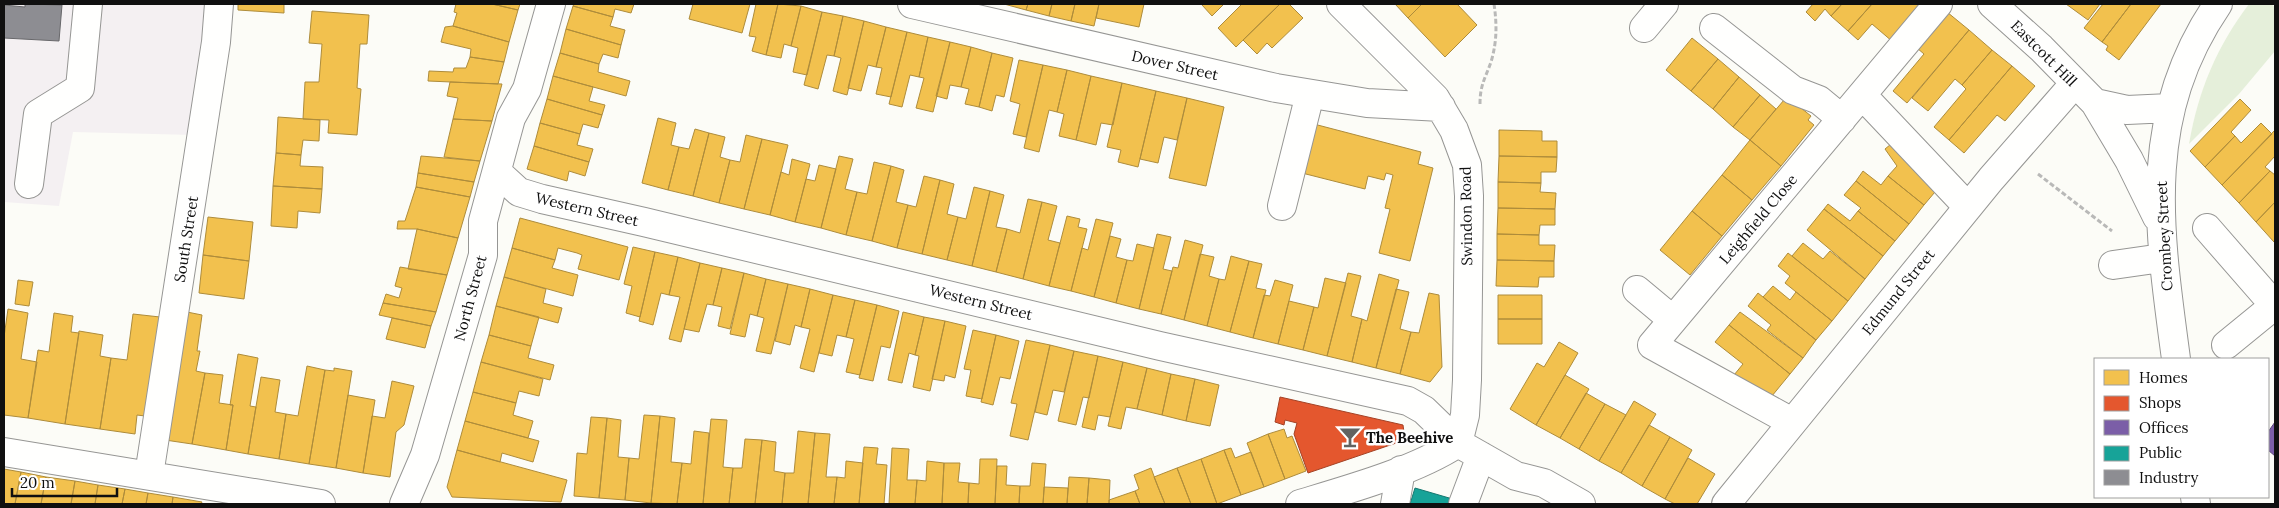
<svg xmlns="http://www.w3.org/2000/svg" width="2279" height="508" font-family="Lora,serif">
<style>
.industrial{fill:#f4f0f2}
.green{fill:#e5efda}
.homes{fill:#f2c14e;stroke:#ae8c3b}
.shops{fill:#e4572e;stroke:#a44225}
.offices{fill:#7b5ea7;stroke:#5b477a}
.public{fill:#17a398;stroke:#15776f}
.industry{fill:#8d8d92;stroke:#68686b}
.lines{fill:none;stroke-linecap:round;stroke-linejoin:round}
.minor-casing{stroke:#969694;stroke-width:30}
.path{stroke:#b9b9b8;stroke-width:3;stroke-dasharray:5 2.5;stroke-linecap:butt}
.minor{stroke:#fffffe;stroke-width:28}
.labels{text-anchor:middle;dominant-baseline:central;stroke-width:5;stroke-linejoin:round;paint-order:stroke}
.street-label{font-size:15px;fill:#101010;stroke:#fff}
.poi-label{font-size:15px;font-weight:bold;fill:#101010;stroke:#fff;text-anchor:start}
</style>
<rect width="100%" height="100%" fill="#fcfcf7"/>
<!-- industrial -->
<path class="industrial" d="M 4,4 L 206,4 L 194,135 L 73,132 L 59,206 L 4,202 Z"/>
<!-- green -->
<path class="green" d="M 2249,4 L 2271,4 L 2275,7 L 2275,51 L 2239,94 L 2189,144 C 2198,91 2217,46 2249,4 Z"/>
<!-- homes -->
<path class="homes" d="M 238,4 L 284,4 L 284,13 L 238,10 Z
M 456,4 L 492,4 L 518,10 L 509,42 L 453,26 L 457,13 L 454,12 Z
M 492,4 L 520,4 L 518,10 Z
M 574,4 L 634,4 L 631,13 L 615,9 L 613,17 L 573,6 Z
M 693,4 L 750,4 L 742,33 L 689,19 Z
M 756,4 L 778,4 L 766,55 L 752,51 L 756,37 L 749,36 Z
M 778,4 L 801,6 L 791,46 L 784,44 L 781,58 L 766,55 Z
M 1004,4 L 1028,4 L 1026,10 Z
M 1028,4 L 1052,4 L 1049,16 L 1026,10 Z
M 1052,4 L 1075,4 L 1071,21 L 1049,16 Z
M 1075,4 L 1099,4 L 1094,26 L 1071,21 Z
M 1099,4 L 1144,4 L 1139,27 L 1096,18 Z
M 1204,4 L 1224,4 L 1212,16 L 1202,5 Z
M 1242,4 L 1280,4 L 1236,47 L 1218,28 Z
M 1280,4 L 1289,4 L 1303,18 L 1272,48 L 1267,43 L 1257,54 L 1243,40 Z
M 1395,4 L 1422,4 L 1408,18 Z
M 1422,4 L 1457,4 L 1477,25 L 1445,57 L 1408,18 Z
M 1813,4 L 1842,4 L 1831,16 L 1825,9 L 1815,21 L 1806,12 Z
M 1842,4 L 1872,4 L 1848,31 L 1831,16 Z
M 1872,4 L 1919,4 L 1923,8 L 1893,42 L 1872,24 L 1858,40 L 1848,31 Z
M 2066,4 L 2100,4 L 2088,20 Z
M 2103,4 L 2131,4 L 2102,42 L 2084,28 Z
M 2131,4 L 2161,4 L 2119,60 L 2106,50 L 2108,46 L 2102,42 Z
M 573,6 L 613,17 L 610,26 L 625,30 L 621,45 L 566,29 Z
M 801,6 L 822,12 L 807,75 L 793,72 L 798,48 L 791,46 Z
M 312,11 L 369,15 L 367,44 L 360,44 L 357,88 L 361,89 L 357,135 L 328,133 L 329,120 L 303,119 L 305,82 L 319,82 L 322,44 L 309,43 Z
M 822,12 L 843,16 L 834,56 L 827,55 L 818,89 L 804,85 Z
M 1947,12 L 1969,30 L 1907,103 L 1893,91 L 1924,54 L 1917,48 Z
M 843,16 L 864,21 L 847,95 L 833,91 L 841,58 L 834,56 Z
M 864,21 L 886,27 L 876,67 L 868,65 L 861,91 L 848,88 Z
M 453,26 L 509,42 L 504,62 L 470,57 L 471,49 L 441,42 L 445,27 Z
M 886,27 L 907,32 L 891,97 L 876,94 L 882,68 L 876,67 Z
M 566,29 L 621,45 L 618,58 L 603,54 L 599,64 L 560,53 Z
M 1969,30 L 1992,50 L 1962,85 L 1955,79 L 1928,111 L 1912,98 Z
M 907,32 L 928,37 L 919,77 L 910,75 L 902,107 L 889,104 Z
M 928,37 L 950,42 L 933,112 L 916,108 L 924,78 L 919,77 Z
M 1692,38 L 1718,59 L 1691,91 L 1666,70 Z
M 950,42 L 971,47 L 961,87 L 950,85 L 947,99 L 936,96 Z
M 971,47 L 992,53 L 979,107 L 965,104 L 969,89 L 961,87 Z
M 1992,50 L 2012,66 L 1949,140 L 1934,127 L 1966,89 L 1962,85 Z
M 560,53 L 599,64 L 598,72 L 630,81 L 626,96 L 553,76 Z
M 992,53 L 1013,58 L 1004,97 L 996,95 L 992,111 L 979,107 Z
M 470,57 L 504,62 L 498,84 L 428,81 L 429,71 L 453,72 L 454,68 L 466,68 Z
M 1718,59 L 1739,77 L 1713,109 L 1691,91 Z
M 1019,60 L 1043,65 L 1026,137 L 1013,134 L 1020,104 L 1010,101 Z
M 1043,65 L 1067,70 L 1057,112 L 1049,110 L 1039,152 L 1024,148 Z
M 2012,66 L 2035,86 L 2005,121 L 1997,115 L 1964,153 L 1949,140 Z
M 1067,70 L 1091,76 L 1076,140 L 1059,136 L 1064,114 L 1057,112 Z
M 553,76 L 593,87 L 589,101 L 605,105 L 602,115 L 547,99 Z
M 1091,76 L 1122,83 L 1113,125 L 1101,123 L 1096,145 L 1076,140 Z
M 1739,77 L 1760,95 L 1733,127 L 1713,109 Z
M 450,82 L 502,84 L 492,121 L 453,119 L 458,98 L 447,96 Z
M 1122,83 L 1156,91 L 1138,167 L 1118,162 L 1121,150 L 1107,147 Z
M 1156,91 L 1187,98 L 1177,140 L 1164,137 L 1158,163 L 1140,159 Z
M 1760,95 L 1776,109 L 1750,140 L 1733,127 Z
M 1187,98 L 1224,107 L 1206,186 L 1169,178 Z
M 547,99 L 602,115 L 598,128 L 583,124 L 580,134 L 540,123 Z
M 2240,99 L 2251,110 L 2231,132 L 2235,136 L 2205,167 L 2190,151 Z
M 1784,100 L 1788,103 L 1791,100 L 1811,116 L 1808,120 L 1814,125 L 1781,166 L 1750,140 Z
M 278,117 L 320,120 L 319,141 L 303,140 L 301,155 L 276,153 Z
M 658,118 L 676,123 L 671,145 L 679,147 L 668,190 L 642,183 Z
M 453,119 L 492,121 L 480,161 L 444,157 Z
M 540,123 L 580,134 L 577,145 L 593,149 L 589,162 L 534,146 Z
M 1310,123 L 1421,152 L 1418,164 L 1433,168 L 1410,261 L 1379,253 L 1390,209 L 1385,208 L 1393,175 L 1386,173 L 1384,180 L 1368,176 L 1365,189 L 1298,172 Z
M 2261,123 L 2272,134 L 2222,185 L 2205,167 L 2235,136 L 2241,143 Z
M 695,129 L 709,133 L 693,196 L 668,190 L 679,147 L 689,149 Z
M 1499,130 L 1542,131 L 1542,141 L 1557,141 L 1557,157 L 1499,156 Z
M 2275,130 L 2275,156 L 2265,167 L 2270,171 L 2239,203 L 2222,185 Z
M 709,133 L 725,137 L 720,157 L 730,160 L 719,203 L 693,196 Z
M 746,135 L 762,139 L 744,209 L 719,203 L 730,160 L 740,162 Z
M 762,139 L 788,145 L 770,215 L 744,209 Z
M 1750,140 L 1781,166 L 1752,200 L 1722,175 Z
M 1896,140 L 1940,186 L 1924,205 L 1888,176 L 1897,166 L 1885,149 Z
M 534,146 L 589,162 L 585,176 L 569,171 L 567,181 L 527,169 Z
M 276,153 L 301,155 L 300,166 L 323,167 L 322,189 L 273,186 Z
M 421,156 L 480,161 L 474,182 L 418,173 Z
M 839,156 L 853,159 L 845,189 L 857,192 L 846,235 L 821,228 Z
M 1499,156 L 1557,157 L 1556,172 L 1541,172 L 1541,183 L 1498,182 Z
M 792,159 L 810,164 L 795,222 L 770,215 L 781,172 L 789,175 Z
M 874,162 L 891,166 L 872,241 L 846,235 L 857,192 L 867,194 Z
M 819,165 L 836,169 L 821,228 L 795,222 L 806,179 L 815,181 Z
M 891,166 L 904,170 L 896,202 L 908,205 L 897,248 L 872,241 Z
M 1863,171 L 1881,185 L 1888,176 L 1924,205 L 1909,224 L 1856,181 Z
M 2270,171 L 2275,175 L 2275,202 L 2256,222 L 2239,203 Z
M 418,173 L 474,182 L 470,197 L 416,187 Z
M 1722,175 L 1752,200 L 1722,236 L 1692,211 Z
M 924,176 L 940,180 L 922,254 L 897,248 L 908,205 L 916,207 Z
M 940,180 L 954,184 L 947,214 L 958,217 L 947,260 L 922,254 Z
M 1856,181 L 1909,224 L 1895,241 L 1858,211 L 1861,208 L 1844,195 Z
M 1498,182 L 1541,183 L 1540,192 L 1556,193 L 1555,209 L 1498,208 Z
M 273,186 L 322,189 L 320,213 L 298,211 L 297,228 L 271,226 Z
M 416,187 L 470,197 L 458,238 L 417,229 L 397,229 L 398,221 L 405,221 Z
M 974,187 L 990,191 L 972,266 L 947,260 L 958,217 L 966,219 Z
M 990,191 L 1004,195 L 996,227 L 1007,229 L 996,272 L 972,266 Z
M 1028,199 L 1042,202 L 1023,279 L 996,272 L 1007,229 L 1020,233 Z
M 1042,202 L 1057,206 L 1048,240 L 1060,243 L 1049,286 L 1023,279 Z
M 2275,202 L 2275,240 L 2274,242 L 2256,222 Z
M 1828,204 L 1850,221 L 1858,211 L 1895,241 L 1883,256 L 1824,209 Z
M 1498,208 L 1555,209 L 1555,225 L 1540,225 L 1539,235 L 1497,234 Z
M 1824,209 L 1883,256 L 1865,279 L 1807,230 Z
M 1692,211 L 1722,236 L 1690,275 L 1660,250 Z
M 1067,216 L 1080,219 L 1078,227 L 1087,229 L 1071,291 L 1049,286 Z
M 208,217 L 253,222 L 249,261 L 203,255 Z
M 520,218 L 628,247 L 619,280 L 578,269 L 582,255 L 577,253 L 558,248 L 555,260 L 512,248 Z
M 1096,219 L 1113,223 L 1094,297 L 1071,291 L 1082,248 L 1088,250 Z
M 417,229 L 458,238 L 447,275 L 408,269 Z
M 1157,234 L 1171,237 L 1163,269 L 1172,271 L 1161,314 L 1139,309 Z
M 1497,234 L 1539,235 L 1539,245 L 1555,245 L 1554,261 L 1497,260 Z
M 1110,236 L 1121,239 L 1116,257 L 1127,260 L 1116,303 L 1094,297 Z
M 1185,240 L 1203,245 L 1184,320 L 1161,314 L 1173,267 L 1178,268 Z
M 1803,243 L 1823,259 L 1830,251 L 1865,279 L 1848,301 L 1792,256 Z
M 1137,244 L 1154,248 L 1139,309 L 1116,303 L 1127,260 L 1133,261 Z
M 633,247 L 655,252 L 640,317 L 626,313 L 632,286 L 624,284 Z
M 512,248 L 555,260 L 552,268 L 578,275 L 573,296 L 504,277 Z
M 655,252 L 678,257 L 669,295 L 661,293 L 653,325 L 639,321 Z
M 1788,253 L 1848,301 L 1832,321 L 1785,283 L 1790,276 L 1778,266 Z
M 1200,254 L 1214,257 L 1209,276 L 1219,279 L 1207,326 L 1184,320 Z
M 203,255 L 249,261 L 244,299 L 199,293 Z
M 1231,256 L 1249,261 L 1230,332 L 1207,326 L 1219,279 L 1225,280 Z
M 678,257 L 700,263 L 681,342 L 669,339 L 680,297 L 669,295 Z
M 1497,260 L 1554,261 L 1554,277 L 1539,277 L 1538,287 L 1496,286 Z
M 1249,261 L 1262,264 L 1256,288 L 1266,290 L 1253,338 L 1230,332 Z
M 700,263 L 722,268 L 713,305 L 707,304 L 699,332 L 684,329 Z
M 400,267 L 447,275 L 436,312 L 383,303 L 386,294 L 399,298 L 402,288 L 395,286 Z
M 722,268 L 744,273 L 730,329 L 718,326 L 722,307 L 713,305 Z
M 744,273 L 766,279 L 757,316 L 750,314 L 745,337 L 730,334 Z
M 1348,273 L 1361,276 L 1351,316 L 1362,319 L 1352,362 L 1327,356 Z
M 1379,274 L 1399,280 L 1376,368 L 1352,362 L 1362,319 L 1367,321 Z
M 504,277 L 546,289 L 543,303 L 562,308 L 558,323 L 496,306 Z
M 1325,278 L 1346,283 L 1327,356 L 1303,350 L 1314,307 L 1318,308 Z
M 766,279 L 788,284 L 771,354 L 756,351 L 764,318 L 757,316 Z
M 18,280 L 33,282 L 29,306 L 15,304 Z
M 1275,280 L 1293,285 L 1278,344 L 1253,338 L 1264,295 L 1270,296 Z
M 788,284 L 810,289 L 801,327 L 795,325 L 790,345 L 775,341 Z
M 1773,286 L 1790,300 L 1796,292 L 1832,321 L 1816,340 L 1763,297 Z
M 810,289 L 833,295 L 814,372 L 800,368 L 810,329 L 801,327 Z
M 1396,289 L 1409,292 L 1400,329 L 1411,332 L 1400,374 L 1376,368 Z
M 1429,293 L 1439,295 L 1442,367 L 1430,382 L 1400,374 L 1411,332 L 1419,333 Z
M 1758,293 L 1816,340 L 1803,358 L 1767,330 L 1771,325 L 1748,306 Z
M 833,295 L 855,300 L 846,337 L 837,335 L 832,356 L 819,353 Z
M 1498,295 L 1542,295 L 1542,319 L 1498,319 Z
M 855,300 L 877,305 L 860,375 L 846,372 L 854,339 L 846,337 Z
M 1289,301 L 1314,307 L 1303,350 L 1278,344 Z
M 383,303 L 436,312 L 431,326 L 379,315 Z
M 877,305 L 899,311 L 890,348 L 881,346 L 873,381 L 859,378 Z
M 496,306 L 539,317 L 531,346 L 489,335 Z
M 8,309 L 28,313 L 21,359 L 37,362 L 28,418 L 4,415 L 4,337 Z
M 187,312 L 202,315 L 197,351 L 200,351 L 196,371 L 205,373 L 192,444 L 165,440 Z
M 903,312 L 924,317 L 915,355 L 909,353 L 902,383 L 888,380 Z
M 1740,312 L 1803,358 L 1790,374 L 1729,325 Z
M 54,313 L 73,316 L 71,332 L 79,333 L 65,424 L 28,418 L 38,350 L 49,352 Z
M 133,314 L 160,317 L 145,416 L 137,415 L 135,434 L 100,429 L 111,358 L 127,360 Z
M 924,317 L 945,321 L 930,391 L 913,387 L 919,356 L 915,355 Z
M 392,318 L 431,326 L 425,348 L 386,339 Z
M 1498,319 L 1542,319 L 1542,344 L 1498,344 Z
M 945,321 L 966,326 L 955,378 L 945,375 L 944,381 L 932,379 Z
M 1729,325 L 1790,374 L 1767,402 L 1734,375 L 1743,364 L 1715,342 Z
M 973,330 L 996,335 L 982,399 L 966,396 L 971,370 L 964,369 Z
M 79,331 L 103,335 L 100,356 L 111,358 L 100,429 L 65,424 Z
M 489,335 L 531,346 L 528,358 L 554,365 L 550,380 L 481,362 Z
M 996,335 L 1019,341 L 1010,379 L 1000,377 L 993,405 L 981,402 Z
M 1026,340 L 1050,345 L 1028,440 L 1010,436 L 1017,404 L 1011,403 Z
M 1559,342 L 1578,353 L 1536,425 L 1510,409 L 1537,363 L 1544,367 Z
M 1050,345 L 1074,351 L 1064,392 L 1053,390 L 1047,415 L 1035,412 Z
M 1074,351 L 1098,356 L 1089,398 L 1083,397 L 1076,425 L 1058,421 Z
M 238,354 L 258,358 L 250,406 L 256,407 L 248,454 L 226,450 L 233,405 L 230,405 Z
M 1098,356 L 1123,362 L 1110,417 L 1098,415 L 1095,430 L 1082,427 Z
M 481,362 L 543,379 L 539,396 L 519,391 L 516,403 L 473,392 Z
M 1123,362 L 1147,368 L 1137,409 L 1126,407 L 1121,429 L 1108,426 Z
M 307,366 L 325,370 L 309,464 L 279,459 L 286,414 L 298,416 Z
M 334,368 L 352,371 L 336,468 L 309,464 L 325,370 L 334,371 Z
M 1147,368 L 1171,374 L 1162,415 L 1137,409 Z
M 205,373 L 223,375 L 219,403 L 233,405 L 226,450 L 192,444 Z
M 1171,374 L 1195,379 L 1186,421 L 1162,415 Z
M 1565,375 L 1589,389 L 1560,438 L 1536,425 Z
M 261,377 L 280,380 L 275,412 L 286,414 L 279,459 L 248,454 Z
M 1195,379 L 1219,385 L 1210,426 L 1186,421 Z
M 392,381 L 414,386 L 404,425 L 396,432 L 390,477 L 363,473 L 372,416 L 385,418 Z
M 473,392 L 516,403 L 513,415 L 533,421 L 528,438 L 465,421 Z
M 1586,393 L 1605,404 L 1579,449 L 1560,438 Z
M 348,395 L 375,400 L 363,473 L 336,468 Z
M 1634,401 L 1656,414 L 1621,473 L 1599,461 Z
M 1605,404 L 1626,415 L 1599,461 L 1579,449 Z
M 644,415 L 660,416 L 651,503 L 625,500 L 629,458 L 639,459 Z
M 660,416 L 675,418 L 671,462 L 682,463 L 677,504 L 651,503 Z
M 591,417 L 607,418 L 599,498 L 574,496 L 577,453 L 587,454 Z
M 607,418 L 621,420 L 618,457 L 629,458 L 625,500 L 599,498 Z
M 711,419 L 727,420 L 723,467 L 733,468 L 729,504 L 703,504 Z
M 465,421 L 539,441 L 533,462 L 502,453 L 500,462 L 457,450 Z
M 1649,425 L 1670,437 L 1642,486 L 1621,473 Z
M 1284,429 L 1287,438 L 1292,436 L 1306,471 L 1285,479 L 1268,434 Z
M 694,431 L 709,433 L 703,504 L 677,504 L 682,463 L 691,464 Z
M 798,431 L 815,433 L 808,504 L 782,504 L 785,473 L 794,473 Z
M 815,433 L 830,434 L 826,477 L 837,477 L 834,504 L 808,504 Z
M 1268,434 L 1285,479 L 1264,487 L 1247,443 Z
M 1670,437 L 1692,450 L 1665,499 L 1642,486 Z
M 745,439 L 762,440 L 755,504 L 729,504 L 733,468 L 742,468 Z
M 762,440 L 776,442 L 774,471 L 785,473 L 782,504 L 755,504 Z
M 864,447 L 878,448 L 876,464 L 887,465 L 884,504 L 859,504 Z
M 892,448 L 909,449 L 907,480 L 917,480 L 915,504 L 889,504 Z
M 1231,448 L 1235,458 L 1251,452 L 1264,487 L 1241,495 L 1224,450 Z
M 457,450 L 567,480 L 561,502 L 452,497 L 447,487 Z
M 1224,450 L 1241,495 L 1217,504 L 1201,459 Z
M 1688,458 L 1715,474 L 1697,504 L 1675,504 L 1665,499 Z
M 980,459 L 997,459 L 995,504 L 968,504 L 969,483 L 979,484 Z
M 1201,459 L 1217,504 L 1191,504 L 1177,468 Z
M 846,461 L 863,463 L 859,504 L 834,504 L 837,477 L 845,478 Z
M 927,461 L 944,463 L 942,504 L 915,504 L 917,480 L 926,481 Z
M 944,463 L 960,463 L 958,482 L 969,483 L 968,504 L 942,504 Z
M 1032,463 L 1046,464 L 1043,504 L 1019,504 L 1020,486 L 1030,486 Z
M 997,466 L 1007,466 L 1006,485 L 1020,486 L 1019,504 L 995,504 Z
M 1151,468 L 1158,487 L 1165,504 L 1140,504 L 1135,491 L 1139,489 L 1134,475 Z
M 1177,468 L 1181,478 L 1191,504 L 1165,504 L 1154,477 Z
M 4,469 L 21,472 L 15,504 L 4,504 Z
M 21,472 L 46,477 L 41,504 L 15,504 Z
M 46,477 L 75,481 L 71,504 L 41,504 Z
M 1069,477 L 1089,478 L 1087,504 L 1067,504 Z
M 1089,478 L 1110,480 L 1109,504 L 1087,504 Z
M 75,481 L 98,485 L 95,504 L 71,504 Z
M 98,485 L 125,489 L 122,504 L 95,504 Z
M 1044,487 L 1068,488 L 1067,504 L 1043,504 Z
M 125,489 L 148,493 L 146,504 L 122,504 Z
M 1135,491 L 1140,504 L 1109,504 L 1109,500 Z
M 148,493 L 173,497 L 172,504 L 146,504 Z
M 173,497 L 202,502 L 201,504 L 172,504 Z"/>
<!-- shops -->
<path class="shops" d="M 1280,397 L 1403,425 L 1405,440 L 1308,473 L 1294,434 L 1297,423 L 1285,420 L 1284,425 L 1275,422 Z"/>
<!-- offices -->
<path class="offices" d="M 2275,422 L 2275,456 L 2268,450 L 2268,432 Z"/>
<!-- public -->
<path class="public" d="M 1415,488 L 1456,500 L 1455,504 L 1410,504 Z"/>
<!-- industry -->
<path class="industry" d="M 25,4 L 62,5 L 59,41 L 4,38 L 4,5 L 25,7 Z"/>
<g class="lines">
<!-- minor casing -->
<g class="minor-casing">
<path id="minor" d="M 912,4 L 1276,88 L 1367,103 L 1441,107
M 1341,4 L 1435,98 L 1454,130 L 1467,165 L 1469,196 L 1467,380 L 1465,415 L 1458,443
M 1992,4 L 2041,48 L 2095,103 L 2129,160 L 2157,217
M 1644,28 L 1664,4
M 1714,28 L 1793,90 L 1819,100 L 1842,119
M 1862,95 L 1968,207
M 2095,103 L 2127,110 L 2170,108
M 497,172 L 519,192 L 542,199 L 644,222 L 1160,346 L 1408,401 L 1424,410 L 1458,443 L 1516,476 L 1544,483 L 1581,504
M 29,184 L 38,114 L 80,88 L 88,4
M 1282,206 L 1310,94
M 2207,228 L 2275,306
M 2113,265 L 2162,258
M 1637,290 L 1673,320
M 2226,345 L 2275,305
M 2176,359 C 2159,231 2140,118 2218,4
M 1792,422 L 1652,345 L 1938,4
M 4,452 L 321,504
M 149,475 L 216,42 L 219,4
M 2195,497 L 2196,504
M 404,504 L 425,455 L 483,255 L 483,221 L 511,118 L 527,89 L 551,4
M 1300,504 C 1350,489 1415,471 1458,443
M 1395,504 L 1401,470
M 1463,504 L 1481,456
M 1726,504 L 1991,179 L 2075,83"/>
</g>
<!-- path -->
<path class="path" d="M 1480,104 C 1480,85 1485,79 1491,62 C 1497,42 1497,24 1494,4
M 2038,174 L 2112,231"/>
<!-- minor -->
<use href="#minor" class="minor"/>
</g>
<!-- icons -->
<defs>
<g id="bar-bare" transform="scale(1.725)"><path d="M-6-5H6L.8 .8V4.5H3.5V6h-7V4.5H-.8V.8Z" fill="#636361" stroke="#fff" stroke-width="2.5" paint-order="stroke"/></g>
</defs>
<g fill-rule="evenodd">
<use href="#bar-bare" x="1350" y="437"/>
</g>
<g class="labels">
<!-- street labels -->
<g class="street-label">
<text transform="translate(2044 53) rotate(45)">Eastcott Hill</text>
<text transform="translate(1175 65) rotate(13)">Dover Street</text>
<text transform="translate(587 209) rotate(13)">Western Street</text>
<text transform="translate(1466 216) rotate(-91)">Swindon Road</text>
<text transform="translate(1758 219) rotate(-50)">Leighfield Close</text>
<text transform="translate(2164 236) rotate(-93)">Crombey Street</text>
<text transform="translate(186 239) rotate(-81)">South Street</text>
<text transform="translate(1898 292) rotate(-51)">Edmund Street</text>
<text transform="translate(470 298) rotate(-75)">North Street</text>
<text transform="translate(981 302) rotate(14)">Western Street</text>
</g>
<!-- poi labels -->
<g class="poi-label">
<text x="1366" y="437">The Beehive</text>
</g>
</g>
<!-- border -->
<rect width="2279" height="508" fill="none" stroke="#101010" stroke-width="10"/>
<!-- legend -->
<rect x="2094" y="358" width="175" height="140" fill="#ffffff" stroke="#9f9f9f"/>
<rect x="2104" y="370" width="25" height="15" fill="#f2c14e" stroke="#9f9f9f"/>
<text x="2139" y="383" font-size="15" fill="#101010">Homes</text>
<rect x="2104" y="396" width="25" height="15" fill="#e4572e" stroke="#9f9f9f"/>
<text x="2139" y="408" font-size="15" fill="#101010">Shops</text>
<rect x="2104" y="420" width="25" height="15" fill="#7b5ea7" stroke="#9f9f9f"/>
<text x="2139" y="433" font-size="15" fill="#101010">Offices</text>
<rect x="2104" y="446" width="25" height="15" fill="#17a398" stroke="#9f9f9f"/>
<text x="2139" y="458" font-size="15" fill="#101010">Public</text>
<rect x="2104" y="470" width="25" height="15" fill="#8d8d92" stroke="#9f9f9f"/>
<text x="2139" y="483" font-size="15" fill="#101010">Industry</text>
<!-- scale -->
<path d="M12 488v8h105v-8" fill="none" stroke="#101010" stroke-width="2.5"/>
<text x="20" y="488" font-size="15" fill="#101010" stroke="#ffffff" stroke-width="4" paint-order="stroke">20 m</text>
</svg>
